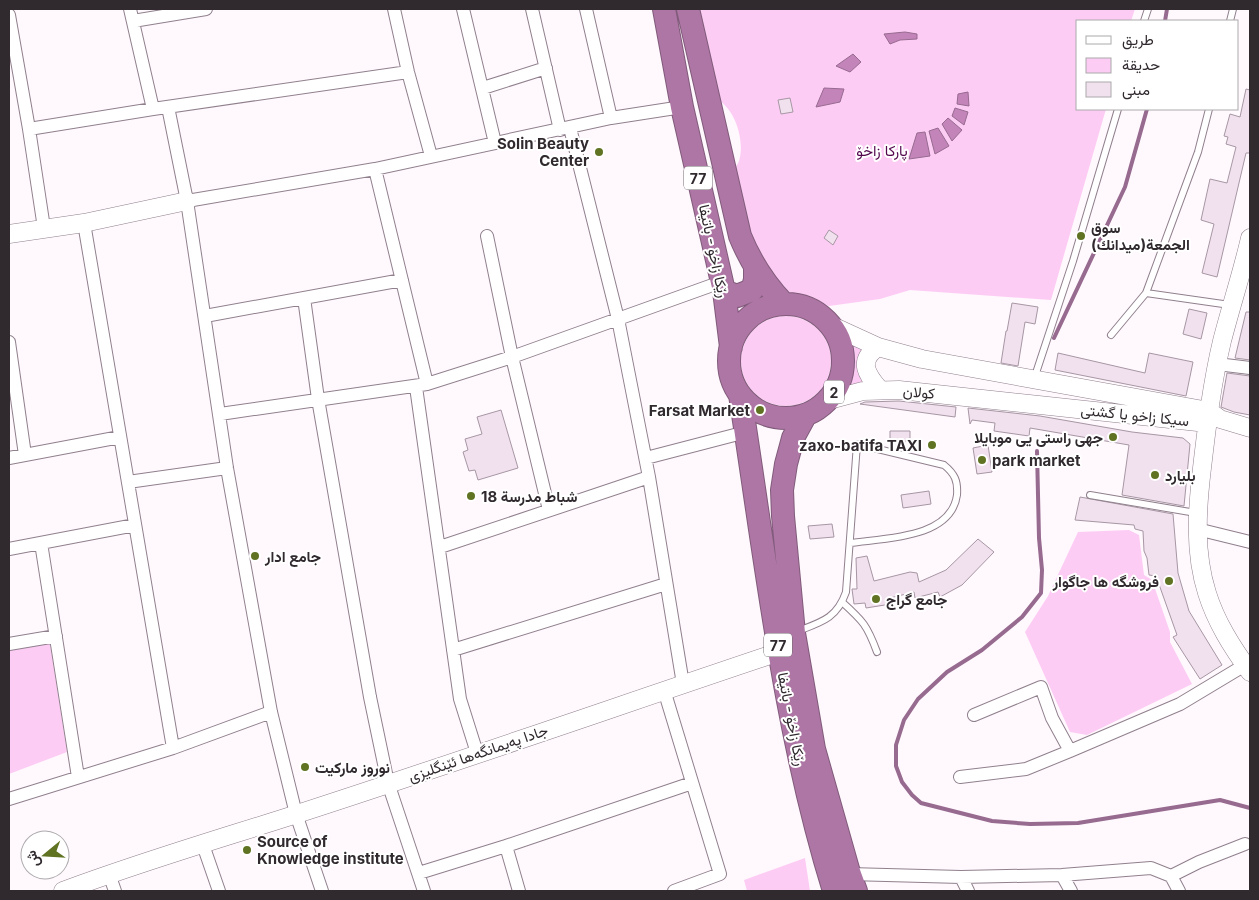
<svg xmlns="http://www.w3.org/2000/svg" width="1259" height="900" font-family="Inter,Vazirmatn,sans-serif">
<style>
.green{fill:#fdccf4}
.water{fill:#c385b9;stroke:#976a90}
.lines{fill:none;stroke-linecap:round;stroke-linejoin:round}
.stream{stroke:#976a90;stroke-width:4}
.building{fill:#f1e0ee;stroke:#a797a4}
.lane-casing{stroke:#90808d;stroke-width:8}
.street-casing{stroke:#90808d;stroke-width:14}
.secondary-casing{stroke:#90808d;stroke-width:19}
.highway-casing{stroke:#815b7b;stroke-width:24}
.lane{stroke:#fff;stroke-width:6}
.street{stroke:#fff;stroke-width:12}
.secondary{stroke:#fff;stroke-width:18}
.highway{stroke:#ad76a4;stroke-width:22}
.poi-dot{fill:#5f7323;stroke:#fff;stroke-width:2}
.labels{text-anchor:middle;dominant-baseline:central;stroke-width:4;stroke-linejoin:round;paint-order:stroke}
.shield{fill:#fff;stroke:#6e6a6d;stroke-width:1}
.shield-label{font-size:14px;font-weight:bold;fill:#302a2f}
.poi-label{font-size:15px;font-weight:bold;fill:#302a2f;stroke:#fff;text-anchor:start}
.park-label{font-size:15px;fill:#53064c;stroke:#fff}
.street-label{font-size:15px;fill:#302a2f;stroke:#fff}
</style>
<rect width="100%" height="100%" fill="#fff8fd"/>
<!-- green -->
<path class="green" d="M 698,9 L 1135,9 L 1131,21 L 1078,21 L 1078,109 L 1106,109 L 1051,300 L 910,290 L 880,299 L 829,306 L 805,302 L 775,283 L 754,251 L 732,171 C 735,168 738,164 739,161 C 745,142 736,110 718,100 Z
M741 361a45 45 0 1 1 90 0a45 45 0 1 1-90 0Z
M 843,338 L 869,348 L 871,386 L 843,389 C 852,372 852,356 843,338 Z
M 1129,530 L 1139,535 L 1144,575 L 1152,580 L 1170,632 L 1170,642 L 1192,684 L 1087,735 L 1070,732 L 1025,632 L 1048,596 L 1078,532 Z
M 49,637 L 67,752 L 9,774 L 9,645 Z
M 805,858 L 810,891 L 747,891 L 744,880 Z"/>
<!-- water -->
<path class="water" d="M 905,32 L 917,34 L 917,39 L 900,40 L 890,44 L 884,34 Z
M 853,54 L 861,62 L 850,72 L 836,66 Z
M 824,88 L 844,89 L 840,102 L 816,107 Z
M 968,92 L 969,106 L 957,104 L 958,94 Z
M 955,108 L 968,112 L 964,125 L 952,116 Z
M 948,118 L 962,130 L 952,141 L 942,124 Z
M 938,128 L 949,146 L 935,154 L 929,131 Z
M 925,132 L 930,156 L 909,159 L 917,133 Z"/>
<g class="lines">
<!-- stream -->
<path class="stream" d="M 1165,21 L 1167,9
M 1054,338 L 1125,187 L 1147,109
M 1037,451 L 1039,538 L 1042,570 L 1041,593 L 1022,617 L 982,650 L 947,672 L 918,699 L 904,720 L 896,745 L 896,766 L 902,782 L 912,795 L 921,803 L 992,821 L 1030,824 L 1078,823 L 1220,800 L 1250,808"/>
</g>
<!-- building -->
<path class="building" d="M 1246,89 L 1250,90 L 1250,153 L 1246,153 L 1217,277 L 1202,273 L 1214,224 L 1201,220 L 1210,179 L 1227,183 L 1236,147 L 1226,144 L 1228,137 L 1224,136 L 1230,114 L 1240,117 Z
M 790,98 L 793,112 L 781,114 L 778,100 Z
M 829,230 L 838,236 L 833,245 L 824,238 Z
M 1012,303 L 1038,307 L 1035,324 L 1025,322 L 1018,366 L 1001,363 L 1006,331 L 1007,331 Z
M 1189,309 L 1207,313 L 1201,339 L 1183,334 Z
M 1246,312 L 1250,312 L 1250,360 L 1235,358 Z
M 1058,353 L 1145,373 L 1149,353 L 1193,362 L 1186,396 L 1055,370 Z
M 1227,373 L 1250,376 L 1250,415 L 1234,412 L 1221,407 Z
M 899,401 L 956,407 L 955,417 L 860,404 L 865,402 Z
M 968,408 L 1040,416 L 1132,432 L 1183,438 L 1190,444 L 1184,506 L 1122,495 L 1129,445 L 1030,428 L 1029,436 L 994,431 L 995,423 L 972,420 L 970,424 Z
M 501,410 L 518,468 L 478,480 L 475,470 L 469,471 L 463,452 L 468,450 L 465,439 L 482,434 L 477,417 Z
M 890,431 L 910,431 L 910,441 L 890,441 Z
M 988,445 L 992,472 L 977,474 L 973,448 Z
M 929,491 L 931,504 L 903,508 L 901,495 Z
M 1080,497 L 1173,514 L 1178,573 L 1189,611 L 1222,665 L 1200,679 L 1173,637 L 1177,635 L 1156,576 L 1149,575 L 1147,558 L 1144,551 L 1143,531 L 1135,529 L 1134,525 L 1075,520 Z
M 832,524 L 834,537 L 810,539 L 808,526 Z
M 978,539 L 994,552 L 962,585 L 940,597 L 938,592 L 915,598 L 914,592 L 890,598 L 891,604 L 866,608 L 865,603 L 854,604 L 852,589 L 857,589 L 856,558 L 867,556 L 874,581 L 910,572 L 917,573 L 919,582 L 946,570 Z"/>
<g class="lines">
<!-- lane casing -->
<g class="lane-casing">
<path id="lane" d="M 1144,21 L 1148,9
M 1230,21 L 1233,9
M 1146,293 L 1230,305
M 1111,335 L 1146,293 L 1198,152 L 1209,109
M 1034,379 L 1073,261 L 1118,109
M 1090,495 L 1196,513
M 842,602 C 863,621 867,625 877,652
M 798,631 C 822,622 837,618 846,592 L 857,444 L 944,465 C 955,474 958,481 957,495 C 951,539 884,538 850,543"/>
</g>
<!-- street casing -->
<g class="street-casing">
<path id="street" d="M 130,9 L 153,109
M 394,9 L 408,72 L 431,156
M 463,9 L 495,143
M 532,9 L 560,130
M 586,9 L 611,118
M 9,15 L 29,129 L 44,228
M 133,21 L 206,9
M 483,88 L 546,68
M 168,107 L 187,201 L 227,468 L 271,712 L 296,814 L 322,891
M 570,128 L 618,319 L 649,477 L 683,684
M 29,129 L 153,109 L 408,72
M 375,169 L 427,384
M 187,201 L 375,169 L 611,118 L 682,107
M 84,223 L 173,748
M 487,236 L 512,357 L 549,510
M 304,298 L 318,399 L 370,697 L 388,783 L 424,891
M 205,316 L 402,280
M 9,342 L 25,455
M 1217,364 L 1250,368
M 416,387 L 460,699 L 477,753
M 220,414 L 427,384 L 512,357 L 721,282
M 9,458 L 120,437
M 646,458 L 746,432
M 128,482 L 227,468
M 1197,529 L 1250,542
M 41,543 L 78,777
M 440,547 L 649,477
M 9,549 L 135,525
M 9,644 L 56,636
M 453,650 L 666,584
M 664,690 L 720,874 L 674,891
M 974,715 L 1041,687 L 1052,718 L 1070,751 L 1180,704 L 1245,665
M 960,777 L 1026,769 L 1070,751
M 9,799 L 173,748 L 271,712
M 202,842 L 219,891
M 506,846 L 519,891
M 419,873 L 506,846 L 692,783
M 109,874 L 115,891
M 849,874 L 961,877 L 1062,875 L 1151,868 L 1171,876 L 1179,891
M 1062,875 L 1071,891
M 1171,876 L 1199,862 L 1245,844
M 961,877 L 968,891"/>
</g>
<!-- secondary casing -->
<g class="secondary-casing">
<path id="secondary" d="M 9,234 L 84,223 L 187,201
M 1250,238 C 1242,273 1231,306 1222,341 C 1212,383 1207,425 1202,468 C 1197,510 1194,552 1207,593 C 1216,622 1232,647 1250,672
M 830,325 L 878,347 L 922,359 L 1209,411 L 1220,419 L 1250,428
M 878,347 C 857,361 867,375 880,390
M 829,400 L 863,391 L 899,390 L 1207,423
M 63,891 C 140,862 219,839 297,814 C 458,762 618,706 779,652"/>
</g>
<!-- highway casing -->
<g class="highway-casing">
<path id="highway" d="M 664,9 L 682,107 L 724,291 L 731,347
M 688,9 L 740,236 C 751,263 764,283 784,304
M 724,291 L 737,296 L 752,290 L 755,280 L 755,269
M729 361a57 57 0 1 1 114 0a57 57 0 1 1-114 0Z
M 740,395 C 766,561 784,730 834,891
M 805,416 L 793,438 L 786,464 L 782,490 L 783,516 L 794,633 L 814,749 L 848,869 L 856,891"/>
</g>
<!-- lane -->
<use href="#lane" class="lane"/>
<!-- street -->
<use href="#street" class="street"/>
<!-- secondary -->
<use href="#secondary" class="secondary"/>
<!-- highway -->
<use href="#highway" class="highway"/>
</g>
<!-- markers -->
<g class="poi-dot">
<circle cx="599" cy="152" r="5"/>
<circle cx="1081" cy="236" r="5"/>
<circle cx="760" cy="410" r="5"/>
<circle cx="1113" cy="437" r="5"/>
<circle cx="932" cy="445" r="5"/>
<circle cx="982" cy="460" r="5"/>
<circle cx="1155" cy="475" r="5"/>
<circle cx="471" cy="496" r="5"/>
<circle cx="255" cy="556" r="5"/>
<circle cx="1169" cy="581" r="5"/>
<circle cx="876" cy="599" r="5"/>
<circle cx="305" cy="767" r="5"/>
<circle cx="247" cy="850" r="5"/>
</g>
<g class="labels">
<!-- shield labels -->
<g class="shield">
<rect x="684" y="166.5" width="28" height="23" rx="4"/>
<rect x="824" y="380.5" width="20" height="23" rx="4"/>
<rect x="764" y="633.5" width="28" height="23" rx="4"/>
</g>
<g class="shield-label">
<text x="698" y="178">77</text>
<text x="834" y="392">2</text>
<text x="778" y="645">77</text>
</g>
<!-- poi labels -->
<g class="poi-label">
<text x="589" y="143" text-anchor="end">Solin Beauty<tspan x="589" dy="17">Center</tspan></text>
<text x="1091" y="227">سوق<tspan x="1091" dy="17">الجمعة(ميدانك)</tspan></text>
<text x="750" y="410" text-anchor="end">Farsat Market</text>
<text x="1103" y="437" text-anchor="end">جهى راستى يى موبايلا</text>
<text x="922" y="445" text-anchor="end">zaxo-batifa TAXI</text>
<text x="992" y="460">park market</text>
<text x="1165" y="475">بليارد</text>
<text x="481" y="496">18 شباط مدرسة</text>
<text x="265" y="556">جامع ادار</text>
<text x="1159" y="581" text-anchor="end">فروشگه ها جاگوار</text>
<text x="886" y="599">جامع گراج</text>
<text x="315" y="767">نوروز ماركيت</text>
<text x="257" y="841">Source of<tspan x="257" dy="17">Knowledge institute</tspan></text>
</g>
<!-- park labels -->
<g class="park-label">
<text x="882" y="150">پارکا زاخۆ</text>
</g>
<!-- street labels -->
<g class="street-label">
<text transform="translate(714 251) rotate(78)">رێکا زاخۆ - باتیفا</text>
<text transform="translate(919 392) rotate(5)">كولان</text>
<text transform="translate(1135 415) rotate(6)">سیکا زاخو یا گشتى</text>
<text transform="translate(792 719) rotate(79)">رێکا زاخۆ - باتیفا</text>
<text transform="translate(478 753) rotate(-19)">جادا په‌يمانگه‌ها ئێنگليزى</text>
</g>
</g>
<!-- border -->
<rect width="1259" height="900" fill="none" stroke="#302a2f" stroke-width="20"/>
<!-- legend -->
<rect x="1076" y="20" width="162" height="90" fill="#ffffff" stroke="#acaaac"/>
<rect x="1086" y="36" width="25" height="8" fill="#ffffff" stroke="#acaaac"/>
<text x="1122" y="45" font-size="15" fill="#302a2f">طريق</text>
<rect x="1086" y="58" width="25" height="15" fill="#fdccf4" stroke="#acaaac"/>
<text x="1122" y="70" font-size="15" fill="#302a2f">حديقة</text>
<rect x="1086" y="82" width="25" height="15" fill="#f1e0ee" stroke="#acaaac"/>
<text x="1122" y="95" font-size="15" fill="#302a2f">مبنى</text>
<!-- north arrow -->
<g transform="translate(45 855) rotate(252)"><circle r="24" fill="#ffffff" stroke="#acaaac"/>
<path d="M0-4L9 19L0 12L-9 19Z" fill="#5f7323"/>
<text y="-8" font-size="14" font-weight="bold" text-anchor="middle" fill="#302a2f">ش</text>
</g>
</svg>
